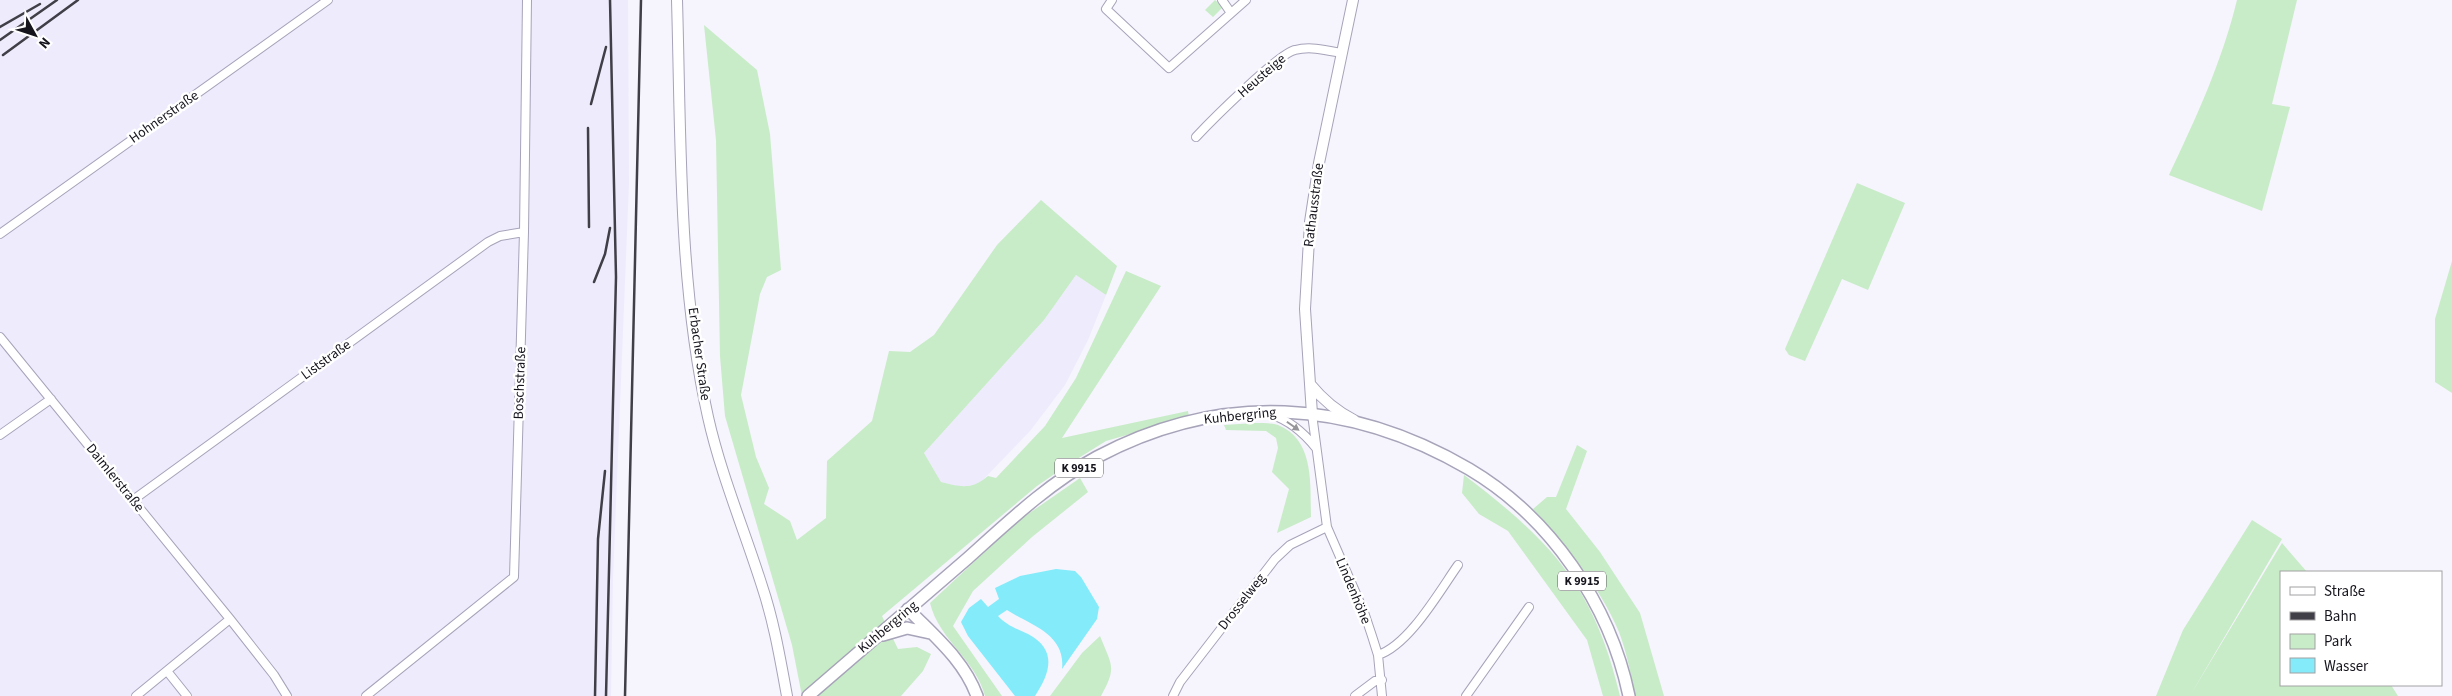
<svg xmlns="http://www.w3.org/2000/svg" width="2452" height="696" font-family="'Source Sans 3',sans-serif">
<style>
.built{fill:#eeebfd}
.green{fill:#c8ecc7}
.water{fill:#83ebfa}
.lines{fill:none;stroke-linecap:round;stroke-linejoin:round}
.street-casing{stroke:#a7a3b9;stroke-width:10}
.secondary-casing{stroke:#a7a3b9;stroke-width:12}
.primary-casing{stroke:#a7a3b9;stroke-width:14}
.street{stroke:#fff;stroke-width:8}
.secondary{stroke:#fff;stroke-width:10}
.primary{stroke:#fff;stroke-width:11}
.rail{stroke:#403e46;stroke-width:2.5}
.oneway{fill:#969599}
.labels{text-anchor:middle;dominant-baseline:central;stroke-width:5;stroke-linejoin:round;paint-order:stroke}
.shield{fill:#fff;stroke:#5c5a60;stroke-width:1}
.shield-label{font-size:12px;font-weight:bold;fill:#16141c}
.street-label{font-size:14px;fill:#16141c;stroke:#fff}
</style>
<rect width="100%" height="100%" fill="#f6f4fd"/>
<!-- built -->
<path class="built" d="M 0,0 L 628,0 L 629,183 L 613,578 L 611,696 L 0,696 Z
M 1076,275 L 1106,295 L 1088,340 L 1065,385 L 1030,431 L 979,484 L 960,487 L 941,482 L 924,453 L 1044,320 Z"/>
<!-- green -->
<path class="green" d="M 1215,0 L 1223,7 L 1213,17 L 1205,10 Z
M 2237,0 L 2297,0 L 2272,104 L 2290,107 L 2262,211 L 2169,175 C 2196,118 2222,62 2237,0 Z
M 704,25 L 757,70 L 770,134 L 781,270 L 767,277 L 760,294 L 741,395 L 756,457 L 769,488 L 764,504 L 790,521 L 797,540 L 826,518 L 827,461 L 872,421 L 889,351 L 910,352 L 934,335 L 997,245 L 1041,200 L 1117,266 L 1106,295 L 1076,275 L 1044,320 L 924,453 L 941,482 C 960,487 972,490 988,476 L 996,478 L 1045,426 L 1076,378 L 1126,271 L 1161,286 L 1062,438 L 1188,411 L 1189,417 L 1106,441 L 1069,464 L 1037,486 L 882,616 L 898,649 L 917,647 L 931,654 L 923,671 L 901,696 L 802,696 L 792,645 L 725,416 L 720,356 L 716,140 Z
M 1857,183 L 1905,203 L 1868,290 L 1842,279 L 1805,361 L 1789,355 L 1785,349 Z
M 2452,261 L 2452,393 L 2435,382 L 2435,319 Z
M 1255,423 C 1262,423 1271,423 1278,425 C 1315,440 1310,485 1311,517 L 1277,533 L 1289,489 L 1272,472 L 1278,448 L 1276,438 L 1266,431 L 1226,430 L 1224,425 Z
M 1577,445 L 1587,451 L 1566,509 L 1600,552 L 1640,613 L 1664,696 L 1635,696 C 1631,675 1627,653 1619,632 C 1600,587 1566,546 1533,509 L 1547,497 L 1556,497 Z
M 1464,475 C 1551,541 1594,586 1620,696 L 1603,696 L 1587,640 L 1508,531 L 1479,514 L 1462,493 Z
M 1080,478 L 1088,492 L 1032,537 L 973,591 L 953,626 L 1002,696 L 985,696 C 976,660 939,640 930,603 L 1018,521 Z
M 2252,520 L 2282,539 L 2191,694 L 2282,543 L 2307,572 L 2281,572 L 2281,685 L 2391,685 L 2398,696 L 2156,696 L 2183,630 Z
M 1100,636 C 1112,666 1117,667 1101,696 L 1050,696 L 1082,653 Z"/>
<!-- water -->
<path class="water" d="M 1056,569 L 1075,571 L 1081,577 L 1099,607 L 1097,619 L 1062,669 C 1066,634 1030,625 1007,610 L 998,616 C 1006,625 1017,629 1028,634 C 1058,650 1050,673 1035,696 L 1015,696 L 968,636 L 961,622 L 969,608 L 981,599 L 988,607 L 999,599 L 995,588 L 1020,576 Z"/>
<g class="lines">
<!-- street casing -->
<g class="street-casing">
<path id="street" d="M 1112,0 L 1106,9 L 1169,68 L 1246,0
M 1222,0 L 1231,13
M 1196,137 C 1210,122 1279,53 1295,50 C 1310,46 1326,50 1341,53
M 0,234 L 328,0
M 0,337 L 230,619 L 274,675 L 287,696
M 1312,414 L 1327,527 L 1364,612 L 1372,636 L 1378,655 L 1382,696
M 1272,415 C 1291,421 1304,433 1316,448
M 0,435 L 51,399
M 133,500 L 488,242 L 500,236 L 524,232
M 1378,655 C 1409,645 1439,592 1458,565
M 167,671 L 187,696
M 136,696 L 230,619
M 366,696 L 514,577 L 524,232 L 527,0
M 1173,696 L 1180,682 L 1275,559 L 1290,545 L 1327,527
M 1355,696 L 1375,681 L 1382,680
M 1466,696 L 1529,607"/>
</g>
<!-- secondary casing -->
<g class="secondary-casing">
<path id="secondary" d="M 677,0 C 681,137 678,283 708,417 C 721,475 744,529 762,586 C 774,622 780,658 787,696
M 1310,384 C 1323,400 1336,411 1354,420
M 1312,414 L 1305,309 L 1310,222 L 1319,163 L 1353,0"/>
</g>
<!-- primary casing -->
<g class="primary-casing">
<path id="primary" d="M 908,609 C 934,636 964,660 977,696
M 883,635 L 907,628 L 930,633
M 808,696 C 861,650 914,604 968,558 C 1008,522 1049,483 1097,457 C 1221,391 1349,399 1469,469 C 1550,517 1610,604 1629,696"/>
</g>
<!-- street -->
<use href="#street" class="street"/>
<!-- secondary -->
<use href="#secondary" class="secondary"/>
<!-- primary -->
<use href="#primary" class="primary"/>
<!-- rail -->
<path class="rail" d="M 0,27 L 40,4
M 0,40 L 57,0
M 3,55 L 78,0
M 591,104 L 606,47
M 588,128 L 589,227
M 594,282 L 605,254 L 610,228
M 595,696 L 598,539 L 605,471
M 606,696 L 616,277 L 610,0
M 625,696 L 641,0"/>
</g>
<!-- one-way arrows -->
<defs><path id="oneway-solid" d="M-6-.8H1V-3.2L6.5 0L1 3.2V.8H-6Z" transform="scale(1.25)"/></defs>
<use class="oneway" href="#oneway-solid" transform="translate(1293 426) rotate(35)"/>
<g class="labels">
<!-- shield labels -->
<g class="shield">
<rect x="1055" y="458.5" width="48" height="19" rx="4"/>
<rect x="1558" y="571.5" width="48" height="19" rx="4"/>
</g>
<g class="shield-label">
<text x="1079" y="468">K 9915</text>
<text x="1582" y="581">K 9915</text>
</g>
<!-- street labels -->
<g class="street-label">
<text transform="translate(1262 76) rotate(-41)">Heusteige</text>
<text transform="translate(164 117) rotate(-35)">Hohnerstraße</text>
<text transform="translate(1314 205) rotate(-83)">Rathausstraße</text>
<text transform="translate(699 354) rotate(82)">Erbacher Straße</text>
<text transform="translate(326 360) rotate(-36)">Liststraße</text>
<text transform="translate(520 383) rotate(-88)">Boschstraße</text>
<text transform="translate(1240 416) rotate(-6)">Kuhbergring</text>
<text transform="translate(115 478) rotate(51)">Daimlerstraße</text>
<text transform="translate(1353 591) rotate(67)">Lindenhöhe</text>
<text transform="translate(1242 602) rotate(-52)">Drosselweg</text>
<text transform="translate(888 627) rotate(-40)">Kuhbergring</text>
</g>
</g>
<!-- legend -->
<rect x="2280" y="571" width="162" height="115" fill="#ffffff" stroke="#a2a1a4"/>
<rect x="2290" y="587" width="25" height="8" fill="#ffffff" stroke="#a2a1a4"/>
<text x="2324" y="596" font-size="15" fill="#16141c">Straße</text>
<rect x="2290" y="612" width="25" height="8" fill="#403e46" stroke="#a2a1a4"/>
<text x="2324" y="621" font-size="15" fill="#16141c">Bahn</text>
<rect x="2290" y="634" width="25" height="15" fill="#c8ecc7" stroke="#a2a1a4"/>
<text x="2324" y="646" font-size="15" fill="#16141c">Park</text>
<rect x="2290" y="658" width="25" height="15" fill="#83ebfa" stroke="#a2a1a4"/>
<text x="2324" y="671" font-size="15" fill="#16141c">Wasser</text>
<!-- north arrow -->
<g transform="translate(35 35) rotate(130)" stroke="#ffffff" stroke-width="4" paint-order="stroke">
<path d="M0-4L9 19L0 12L-9 19Z" fill="#16141c"/>
<text y="-8" font-size="14" font-weight="bold" text-anchor="middle" fill="#16141c">N</text>
</g>
</svg>
